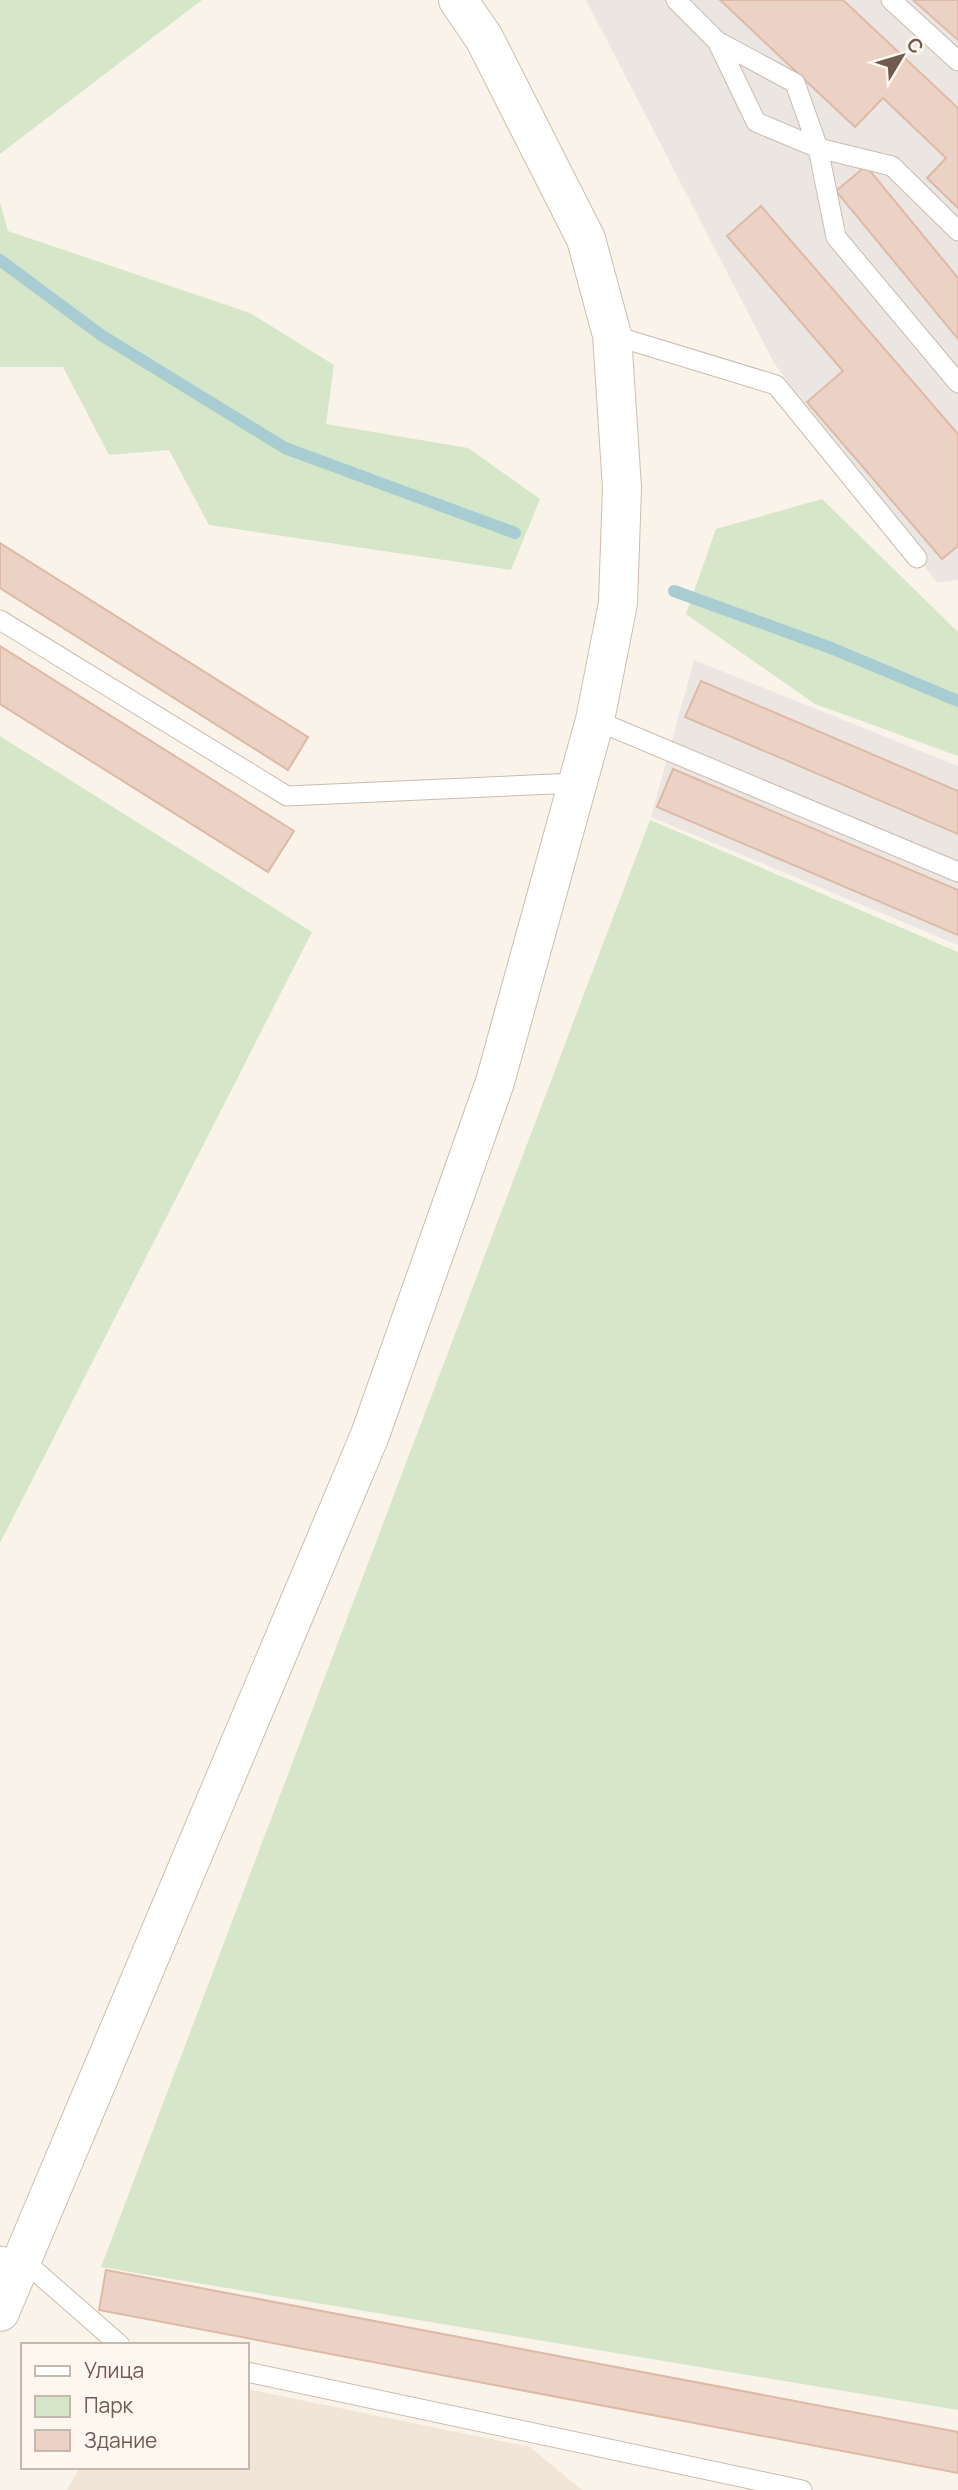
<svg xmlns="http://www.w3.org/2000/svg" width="958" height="2490" font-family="Manrope,sans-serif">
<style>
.residential{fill:#f1e5d8}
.industrial{fill:#ebe6e2}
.green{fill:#d6e6c9}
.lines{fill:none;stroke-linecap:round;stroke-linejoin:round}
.stream{stroke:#a7cdd2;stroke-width:12}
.building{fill:#ecd2c4;stroke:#ddb9a6;stroke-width:2}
.lane-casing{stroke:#cbbbb0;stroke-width:21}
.secondary-casing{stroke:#cfbdb1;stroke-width:40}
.lane{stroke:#fff;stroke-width:19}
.secondary{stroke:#fff;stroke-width:38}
</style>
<rect width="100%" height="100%" fill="#faf3e9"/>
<!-- residential -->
<path class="residential" d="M 247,2389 L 530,2447 L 582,2490 L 67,2490 L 80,2467 L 247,2467 Z"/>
<!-- industrial -->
<path class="industrial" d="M 586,0 L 958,0 L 958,580 L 937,583 L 774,363 Z
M 694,660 L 958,766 L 958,945 L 651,817 Z"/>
<!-- green -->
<path class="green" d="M 0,0 L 202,0 L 0,154 Z
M 0,202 L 8,231 L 250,313 L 334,365 L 326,424 L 468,448 L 540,499 L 511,570 L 209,525 L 169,450 L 109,455 L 63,367 L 0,367 Z
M 822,499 L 958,632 L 958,756 L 815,704 L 686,614 L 716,529 Z
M 0,736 L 312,932 L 0,1543 Z
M 650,820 L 958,952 L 958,2410 L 101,2267 Z"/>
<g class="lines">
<!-- stream -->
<path class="stream" d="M 0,260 L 101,335 L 285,448 L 515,533
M 674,591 L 831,648 L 958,701"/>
</g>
<!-- building -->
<path class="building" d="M 720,0 L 843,0 L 958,108 L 958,208 L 927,178 L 946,158 L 883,98 L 855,127 Z
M 913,0 L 958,0 L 958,40 Z
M 866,166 L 958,278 L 958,339 L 836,191 Z
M 761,206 L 958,434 L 958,546 L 942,559 L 807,402 L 843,371 L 727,236 Z
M 0,543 L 308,737 L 288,770 L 0,588 Z
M 0,646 L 294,831 L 268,872 L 0,704 Z
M 701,681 L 958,791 L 958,834 L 685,717 Z
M 673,769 L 958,890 L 958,935 L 657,807 Z
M 106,2270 L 958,2432 L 958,2473 L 99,2310 Z"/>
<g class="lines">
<!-- lane casing -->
<g class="lane-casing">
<path id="lane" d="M 676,0 L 717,41 L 795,83 L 818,148 L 892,166 L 958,231
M 891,0 L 958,61
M 717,41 L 756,122 L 818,148 L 836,237 L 958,383
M 612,335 L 776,385 L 917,558
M 0,620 L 287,796 L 575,783
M 595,720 L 958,872
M 0,2256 L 24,2261 L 120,2345
M 247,2372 L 802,2490"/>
</g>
<!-- secondary casing -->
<g class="secondary-casing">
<path id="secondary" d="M 0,2312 L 370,1435 L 495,1082 L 595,720 L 618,603 L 622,488 L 612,335 L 586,239 L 484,38 L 458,0"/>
</g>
<!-- lane -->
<use href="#lane" class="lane"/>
<!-- secondary -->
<use href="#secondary" class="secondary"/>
</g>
<!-- legend -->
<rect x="21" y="2343" width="228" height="126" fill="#fdf7ef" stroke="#c5b8af" stroke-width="2"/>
<rect x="35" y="2366" width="35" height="10" fill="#ffffff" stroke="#c5b8af" stroke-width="2"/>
<text x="84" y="2378" font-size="21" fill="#715a50">Улица</text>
<rect x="35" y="2396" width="35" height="21" fill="#d6e6c9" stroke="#c5b8af" stroke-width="2"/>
<text x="84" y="2413" font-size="21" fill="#715a50">Парк</text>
<rect x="35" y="2430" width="35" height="21" fill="#ecd2c4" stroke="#c5b8af" stroke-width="2"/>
<text x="84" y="2448" font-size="21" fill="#715a50">Здание</text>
<!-- north arrow -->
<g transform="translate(902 56) rotate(52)" stroke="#fdf7ef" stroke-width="5" paint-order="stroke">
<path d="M0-5L12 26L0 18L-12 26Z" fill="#715a50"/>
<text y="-10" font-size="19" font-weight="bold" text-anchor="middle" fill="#715a50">С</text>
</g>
</svg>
